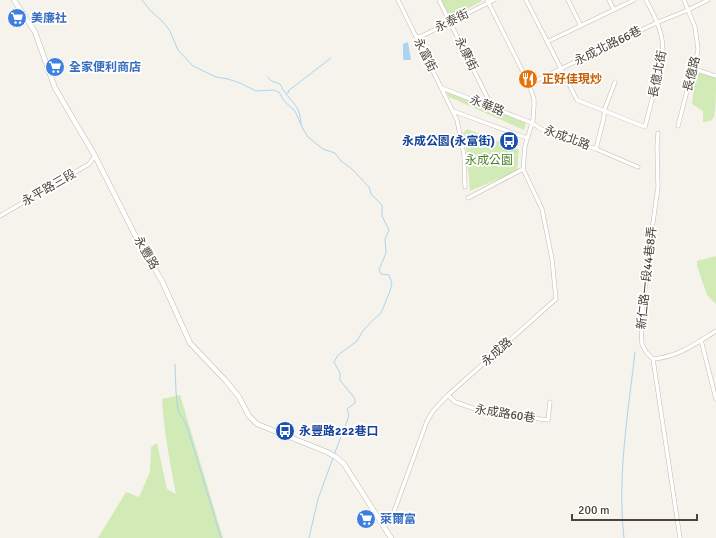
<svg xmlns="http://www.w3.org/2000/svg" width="716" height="538" font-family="Signika,'Noto Sans TC',sans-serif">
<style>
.green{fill:#d2eab5}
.water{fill:#a9d4f2}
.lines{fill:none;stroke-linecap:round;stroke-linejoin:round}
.stream{stroke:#a9d4f2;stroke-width:1}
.minor-casing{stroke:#c2bbae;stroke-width:4.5}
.tertiary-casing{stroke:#c2bbae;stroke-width:5.5}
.minor{stroke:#fff;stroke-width:3.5}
.tertiary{stroke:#fff;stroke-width:4.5}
.labels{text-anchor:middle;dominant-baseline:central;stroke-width:3.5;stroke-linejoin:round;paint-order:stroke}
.shop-label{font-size:12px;font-weight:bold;fill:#366cbe;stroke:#fff;text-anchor:start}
.street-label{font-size:12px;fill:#4b4439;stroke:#fff}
.food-label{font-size:12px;font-weight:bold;fill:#c56008;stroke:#fff;text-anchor:start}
.transit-label{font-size:12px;font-weight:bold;fill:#164399;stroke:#fff;text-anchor:end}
.park-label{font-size:12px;fill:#4a7f2a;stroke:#fff}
</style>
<rect width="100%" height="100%" fill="#f6f3ec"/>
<!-- green -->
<path class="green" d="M 441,0 L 481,0 L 482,1 L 450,18 Z
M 699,73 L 716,78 C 716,88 716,109 714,117 C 712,121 707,122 703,122 L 703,111 L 692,104 L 695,76 Z
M 446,91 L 526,123 L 524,130 L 449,97 Z
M 467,129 L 519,150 L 517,171 L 470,191 L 466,145 L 462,134 Z
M 716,256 L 716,304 L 707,295 L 697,266 L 697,261 Z
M 180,395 L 223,538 L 98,538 L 126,492 L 139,497 L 150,472 L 151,447 L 157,443 L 167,489 L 176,494 C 170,463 164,432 162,399 Z"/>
<!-- water -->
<path class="water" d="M 408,42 L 411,60 L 404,60 L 403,59 L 403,44 Z"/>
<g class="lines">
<!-- stream -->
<path class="stream" d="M 142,0 L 150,10 L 164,23 L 170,31 L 178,50 L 193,66 L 216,77 L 228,79 L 240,83 L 256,91 L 273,90 L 279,92 L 284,101 L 295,111 L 303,129 L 308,137 L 323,149 L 335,153 L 341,161 L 352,169 L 369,187 L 371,194 L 382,205 L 382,216 L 389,230 L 385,239 L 386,253 L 379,270 L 381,274 L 389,275 L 392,283 L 390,291 L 381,313 L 371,322 L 362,332 L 357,341 L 338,355 L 334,362 L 340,373 L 340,380 L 352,395 L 355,399 L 355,403 L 347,409 L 349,416 L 334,455
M 268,77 C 271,83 276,81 281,85 C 282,87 282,89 284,91 C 293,104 300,105 301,124
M 287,93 L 289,92 L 288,91 L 331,58
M 175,364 L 176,392 L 178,411 L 185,422 L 192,443 L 221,538
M 309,538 L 318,499 L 333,458
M 624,538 C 617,476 628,414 635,352"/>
<!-- minor casing -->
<g class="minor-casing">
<path id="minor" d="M 398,0 L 457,120 L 464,155 L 465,187
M 439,0 L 493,109
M 526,0 L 577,100 L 645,127 L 662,60 C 666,38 656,18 646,0
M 568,0 L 581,26
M 609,0 L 614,10
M 416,37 L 422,36 L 494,0
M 547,42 L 634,0
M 694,69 L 716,76
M 529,84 L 656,23 L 688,10 L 708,0
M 442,88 L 532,123 L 541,129 L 596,149 L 638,167
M 453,111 L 527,138
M 678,126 L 691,75 L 696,61 L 698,49 L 695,27 L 684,0
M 658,133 L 657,146 L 658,187 L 649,251 L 641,325 L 642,344 L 646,352 L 653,359 L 680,538
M 596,149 L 604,117 L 604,111 L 615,82
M 468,198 L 523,169
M 0,216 L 89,164 L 95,156
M 701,340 L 716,399
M 653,359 C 678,357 695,344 716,331
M 448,395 L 455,402 L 484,412 L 548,420 L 550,402
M 384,526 L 389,522 L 392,517 L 427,421 L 433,411 L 448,395 L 556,299 L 552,259 L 542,209 L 523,169 L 525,146 L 533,120 L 534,106 L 534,99 L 529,84 L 487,0"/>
</g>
<!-- tertiary casing -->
<g class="tertiary-casing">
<path id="tertiary" d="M 14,0 L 35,32 L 55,88 L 95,156 L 136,237 L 162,281 L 190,343 L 226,381 L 239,397 L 249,416 L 257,424 L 327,452 L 336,457 L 344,464 L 391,538"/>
</g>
<!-- minor -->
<use href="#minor" class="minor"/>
<!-- tertiary -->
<use href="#tertiary" class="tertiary"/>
</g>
<!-- icons -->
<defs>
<g id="supermarket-disc" transform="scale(1)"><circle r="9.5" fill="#3f7fe0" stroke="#fff"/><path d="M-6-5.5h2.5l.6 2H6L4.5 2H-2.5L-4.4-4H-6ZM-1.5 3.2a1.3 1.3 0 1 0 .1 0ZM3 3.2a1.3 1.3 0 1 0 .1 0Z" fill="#fff"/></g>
<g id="restaurant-disc" transform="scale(1)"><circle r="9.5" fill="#e8710a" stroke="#fff"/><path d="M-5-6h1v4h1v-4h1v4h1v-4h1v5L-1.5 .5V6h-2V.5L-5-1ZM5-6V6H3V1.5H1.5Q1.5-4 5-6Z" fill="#fff"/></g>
<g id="bus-disc" transform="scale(1)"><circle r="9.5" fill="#1a4fb4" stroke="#fff"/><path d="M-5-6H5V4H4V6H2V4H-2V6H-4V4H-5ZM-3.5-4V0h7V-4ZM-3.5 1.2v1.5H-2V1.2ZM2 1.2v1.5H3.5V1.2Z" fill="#fff"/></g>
</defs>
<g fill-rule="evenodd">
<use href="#supermarket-disc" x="17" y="18"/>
<use href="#supermarket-disc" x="55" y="67"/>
<use href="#restaurant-disc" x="528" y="79"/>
<use href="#bus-disc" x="509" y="141"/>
<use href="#bus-disc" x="285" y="431"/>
<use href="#supermarket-disc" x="366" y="519"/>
</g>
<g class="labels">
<!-- shop labels -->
<g class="shop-label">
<text x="31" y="18">美廉社</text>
<text x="69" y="67">全家便利商店</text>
<text x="380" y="519">萊爾富</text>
</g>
<!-- street labels -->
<g class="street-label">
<text transform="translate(452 21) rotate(-26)">永泰街</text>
<text transform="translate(608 46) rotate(-26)">永成北路66巷</text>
<text transform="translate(466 54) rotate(63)">永康街</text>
<text transform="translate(425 55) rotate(63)">永富街</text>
<text transform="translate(658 74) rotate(-79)">長億北街</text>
<text transform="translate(692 74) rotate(-76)">長億路</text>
<text transform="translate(487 106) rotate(22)">永華路</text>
<text transform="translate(567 138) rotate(20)">永成北路</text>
<text transform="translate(49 188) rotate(-30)">永平路三段</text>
<text transform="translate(146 253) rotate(59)">永豐路</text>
<text transform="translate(647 278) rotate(-84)">新仁路一段44巷8弄</text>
<text transform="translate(497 352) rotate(-41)">永成路</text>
<text transform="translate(505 414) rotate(9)">永成路60巷</text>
</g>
<!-- food labels -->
<g class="food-label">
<text x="542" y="79">正好佳現炒</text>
</g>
<!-- transit labels -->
<g class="transit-label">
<text x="495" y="141">永成公園(永富街)</text>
<text x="299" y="431" text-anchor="start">永豐路222巷口</text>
</g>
<!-- park labels -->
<g class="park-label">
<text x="489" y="160">永成公園</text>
</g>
</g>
<!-- scale -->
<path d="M572 514v6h125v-6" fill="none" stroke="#4b4439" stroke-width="2"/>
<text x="578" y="514" font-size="12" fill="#4b4439" stroke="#ffffff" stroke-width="3" paint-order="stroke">200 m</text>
</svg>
